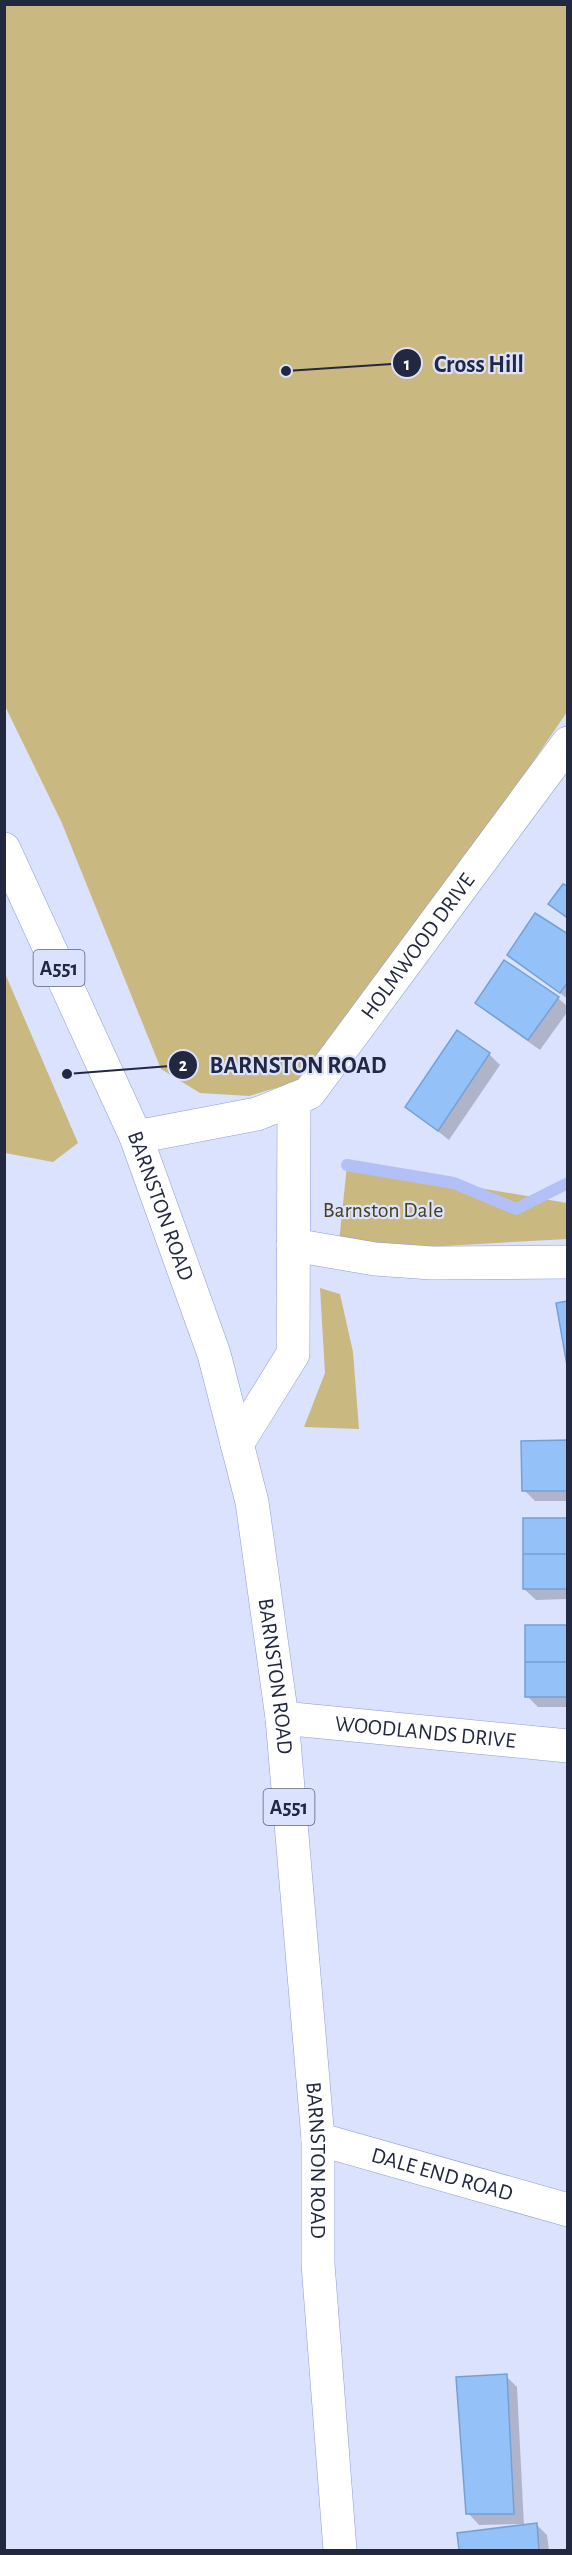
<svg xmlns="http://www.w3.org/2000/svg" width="572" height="2555" font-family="'Alegreya Sans',sans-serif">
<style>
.green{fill:#c9b980}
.shadow{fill:#0003}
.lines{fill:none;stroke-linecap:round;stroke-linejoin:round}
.stream{stroke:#b3c0f8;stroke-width:12}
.building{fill:#94c1f8;stroke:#75a0d5;stroke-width:1.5}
.minor-casing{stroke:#8f9cda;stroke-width:34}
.major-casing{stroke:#8f9cda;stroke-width:34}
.minor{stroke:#fff;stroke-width:33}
.major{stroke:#fff;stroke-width:33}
.labels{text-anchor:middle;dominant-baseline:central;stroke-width:4.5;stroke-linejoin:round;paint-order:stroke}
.shield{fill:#dbe2fd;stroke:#5a6079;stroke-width:1.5}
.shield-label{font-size:21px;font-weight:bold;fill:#232841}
.street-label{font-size:22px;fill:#232841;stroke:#dbe2fd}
.park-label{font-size:22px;fill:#483f1c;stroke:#dbe2fd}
.leader{fill:none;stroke:#232841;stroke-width:2}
.callout-dot{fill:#232841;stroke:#dbe2fd;stroke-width:2}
.mark-label{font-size:18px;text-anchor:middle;font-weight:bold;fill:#fff}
.callout-label{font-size:24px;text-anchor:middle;font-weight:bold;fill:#232841;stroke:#dbe2fd;stroke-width:4.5;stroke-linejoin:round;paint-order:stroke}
</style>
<rect width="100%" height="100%" fill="#dbe2fd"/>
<!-- green -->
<path class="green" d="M 5,5 L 567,5 L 567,712 L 319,1075 L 249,1096 L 200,1093 L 161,1069 L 61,821 L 5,706 Z
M 4,971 L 78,1143 L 53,1162 L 5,1153 Z
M 347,1165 L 567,1203 L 567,1239 L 338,1252 Z
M 320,1288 L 340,1294 L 353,1352 L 359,1429 L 304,1427 L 325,1373 Z"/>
<!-- shadow -->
<path class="shadow" d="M 568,888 L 568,920 L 550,904 Z
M 568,936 L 568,999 L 509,955 Z
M 504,962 L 558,998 L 568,1007 L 568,1011 L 540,1050 L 488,1013 L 477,1002 Z
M 489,1054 L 500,1065 L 449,1140 L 407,1107 Z
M 568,1442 L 568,1501 L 535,1501 L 524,1490 Z
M 568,1519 L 568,1599 L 536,1600 L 524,1589 Z
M 568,1627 L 568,1707 L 538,1707 L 527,1696 Z
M 506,2376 L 517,2387 L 524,2526 L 536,2524 L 547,2535 L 549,2550 L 461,2550 L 459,2535 L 523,2526 L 523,2524 L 479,2525 L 468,2513 Z"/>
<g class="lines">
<!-- stream -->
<path class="stream" d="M 347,1165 L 454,1183 L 516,1209 L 568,1183"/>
</g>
<!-- building -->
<path class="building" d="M 563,884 L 568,886 L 568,918 L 548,904 Z
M 535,913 L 568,934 L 568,982 L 560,993 L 507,955 Z
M 504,960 L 559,997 L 528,1040 L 475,1003 Z
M 457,1030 L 490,1053 L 438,1131 L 405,1107 Z
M 568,1301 L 568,1371 L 556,1303 Z
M 568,1440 L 568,1491 L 522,1491 L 521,1441 Z
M 523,1518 L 568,1518 L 568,1554 L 523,1554 Z
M 523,1554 L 568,1554 L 568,1589 L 523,1589 Z
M 525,1625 L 568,1625 L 568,1662 L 525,1662 Z
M 525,1662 L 568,1662 L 568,1697 L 525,1697 Z
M 507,2374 L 514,2514 L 466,2514 L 456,2377 Z
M 537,2523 L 539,2550 L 459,2550 L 457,2533 Z"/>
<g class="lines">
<!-- minor casing -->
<g class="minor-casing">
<g id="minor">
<path id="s1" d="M 136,1137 L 257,1114 L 309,1093 L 568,743"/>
<path d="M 293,1245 L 375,1259 L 432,1263 L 568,1262"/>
<path d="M 237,1444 L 293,1354 L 294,1099"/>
<path id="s2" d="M 282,1718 L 568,1746"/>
<path id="s3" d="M 318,2139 L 568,2210"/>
</g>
</g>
<!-- major casing -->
<g class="major-casing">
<g id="major">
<path id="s4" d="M 4,849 L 136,1137 L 214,1354 L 252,1502 L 282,1718 L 318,2139 L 318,2264 L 340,2550"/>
</g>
</g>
<!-- minor -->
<use href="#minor" class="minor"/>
<!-- major -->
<use href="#major" class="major"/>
</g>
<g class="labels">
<!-- shield labels -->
<g class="shield">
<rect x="33.5" y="950" width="51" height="36" rx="4.5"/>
<rect x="263.5" y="1789" width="51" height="36" rx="4.5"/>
</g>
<g class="shield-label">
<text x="59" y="968">A551</text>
<text x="289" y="1807">A551</text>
</g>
<!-- street labels -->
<g class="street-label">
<text stroke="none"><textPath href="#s1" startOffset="362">HOLMWOOD DRIVE</textPath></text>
<text stroke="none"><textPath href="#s4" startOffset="390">BARNSTON ROAD</textPath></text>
<text stroke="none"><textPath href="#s4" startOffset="876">BARNSTON ROAD</textPath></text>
<text stroke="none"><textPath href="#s2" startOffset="144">WOODLANDS DRIVE</textPath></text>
<text stroke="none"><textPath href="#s4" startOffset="1362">BARNSTON ROAD</textPath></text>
<text stroke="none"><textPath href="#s3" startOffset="129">DALE END ROAD</textPath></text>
</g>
<!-- park labels -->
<g class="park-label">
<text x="383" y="1210">Barnston Dale</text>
</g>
</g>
<!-- callouts -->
<path class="leader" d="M286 371L407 363M67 1074L183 1065"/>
<g class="callout-dot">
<circle cx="286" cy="371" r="6"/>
<circle cx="67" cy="1074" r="6"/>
<circle cx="407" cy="363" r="15"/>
<circle cx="183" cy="1065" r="15"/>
</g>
<g class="mark-label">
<text x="407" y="370">1</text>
<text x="183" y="1071">2</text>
</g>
<g class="callout-label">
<text x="479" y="372">Cross Hill</text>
<text x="298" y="1073">BARNSTON ROAD</text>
</g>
<!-- border -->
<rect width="572" height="2555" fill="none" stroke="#232841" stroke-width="12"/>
</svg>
